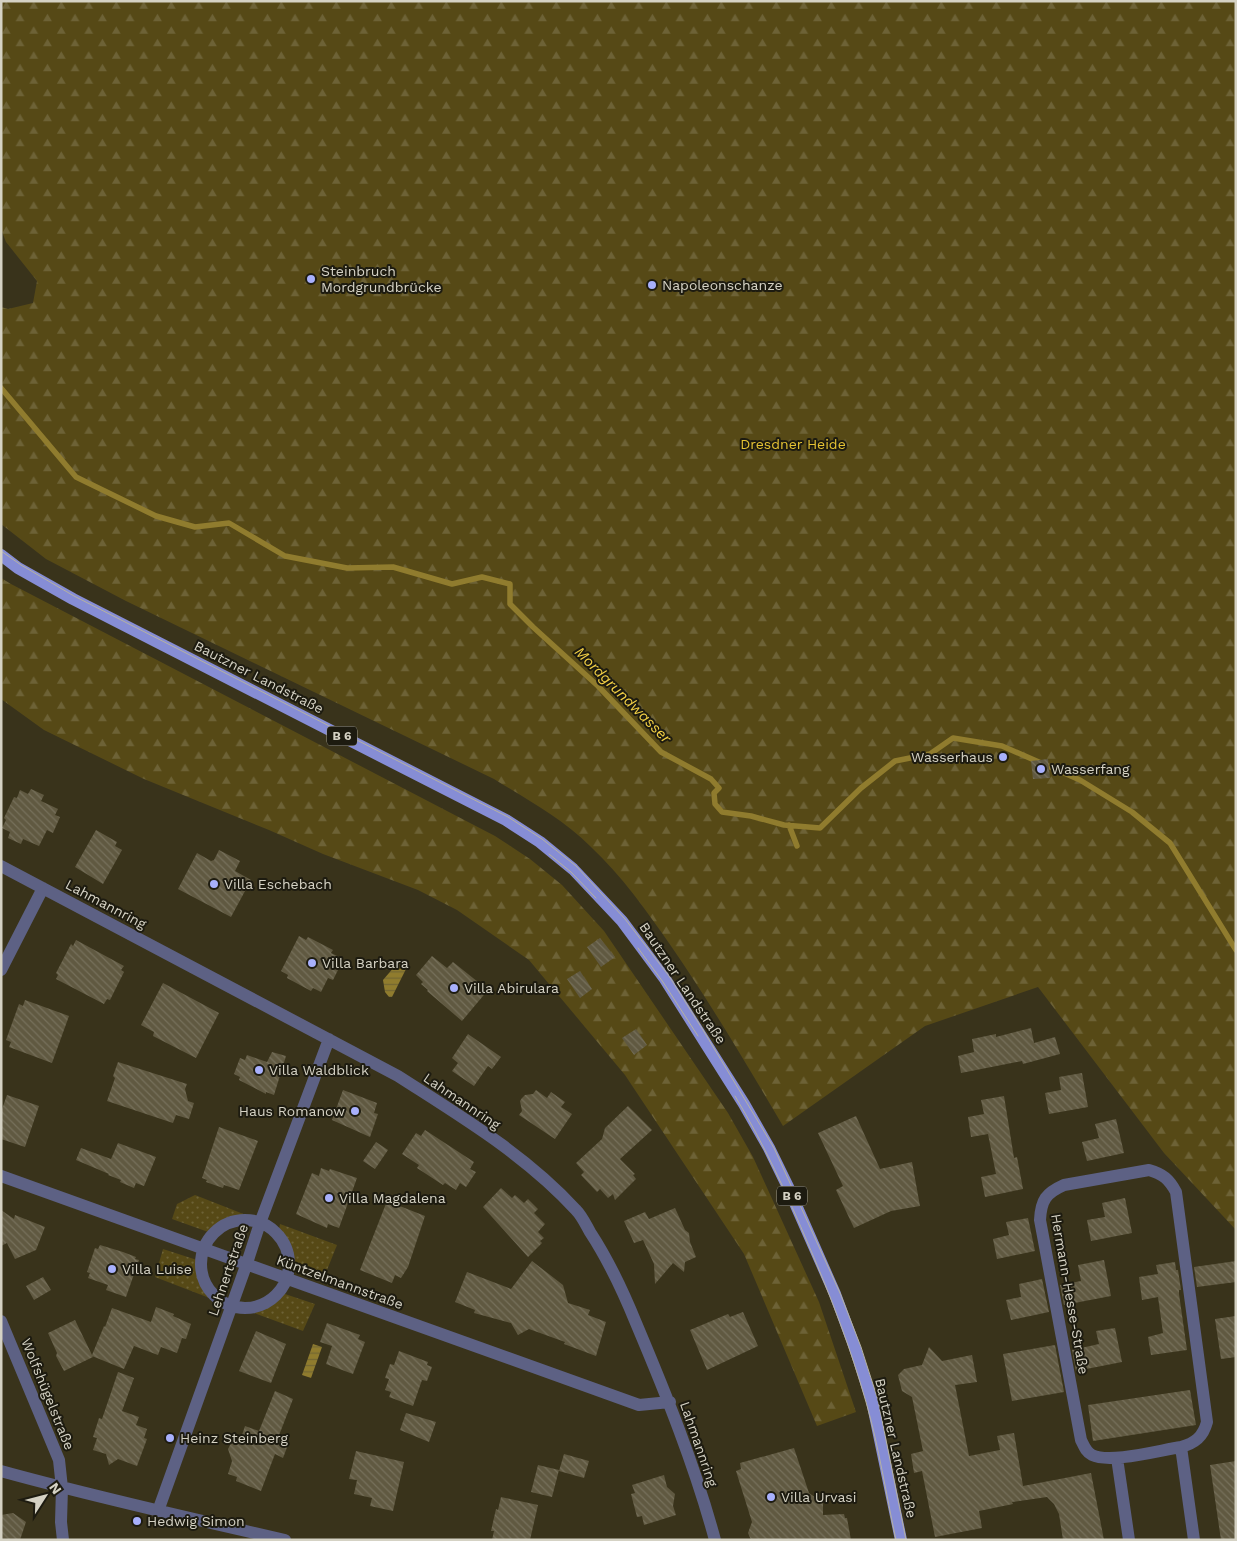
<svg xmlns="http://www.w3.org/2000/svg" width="1237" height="1541" font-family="'Work Sans',sans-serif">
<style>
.green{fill:url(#green-dots)}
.forest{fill:url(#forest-firs)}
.water{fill:url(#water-rules)}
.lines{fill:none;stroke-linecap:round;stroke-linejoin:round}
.stream{stroke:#907c2e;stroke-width:5.5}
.building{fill:url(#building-back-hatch)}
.minor{stroke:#5d6184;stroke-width:12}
.primary{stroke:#868dd5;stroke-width:12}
.tram{stroke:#b5b1a1;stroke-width:1}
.poi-dot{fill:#a8b0fc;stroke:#1d1b10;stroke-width:2}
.labels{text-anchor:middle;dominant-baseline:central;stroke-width:4;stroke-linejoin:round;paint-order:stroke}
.shield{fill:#1d1b10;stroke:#9e9b8e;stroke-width:1}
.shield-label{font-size:12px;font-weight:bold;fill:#d5d2c4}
.poi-label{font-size:14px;fill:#d5d2c4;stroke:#1d1b10;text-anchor:start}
.park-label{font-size:14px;fill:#e5c233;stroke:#1d1b10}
.street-label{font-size:14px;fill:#d5d2c4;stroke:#1d1b10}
.water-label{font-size:15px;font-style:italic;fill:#f3d045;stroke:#1d1b10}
</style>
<defs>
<pattern id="green-dots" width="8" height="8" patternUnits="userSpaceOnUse" patternTransform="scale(1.25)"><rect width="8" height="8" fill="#564916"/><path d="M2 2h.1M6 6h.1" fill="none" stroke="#6d6236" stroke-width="1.8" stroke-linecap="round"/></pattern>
<pattern id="forest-firs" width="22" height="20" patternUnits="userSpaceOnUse" patternTransform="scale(1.25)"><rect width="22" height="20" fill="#564916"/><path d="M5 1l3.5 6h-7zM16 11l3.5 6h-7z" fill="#6d6236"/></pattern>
<pattern id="water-rules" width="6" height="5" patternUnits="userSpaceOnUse" patternTransform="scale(1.25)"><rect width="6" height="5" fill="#907c2e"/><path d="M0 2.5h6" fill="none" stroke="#746733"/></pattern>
<pattern id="building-back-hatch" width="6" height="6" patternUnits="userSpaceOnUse" patternTransform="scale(1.25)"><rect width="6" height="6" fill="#605941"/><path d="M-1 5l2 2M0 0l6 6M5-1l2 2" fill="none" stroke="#76705b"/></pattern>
</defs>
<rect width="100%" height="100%" fill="#39331b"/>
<!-- green -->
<path class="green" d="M 195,1195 L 246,1215 L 220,1224 L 211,1233 L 172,1219 L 177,1204 Z
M 280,1224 L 337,1245 L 325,1275 L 293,1263 C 291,1250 287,1239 279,1229 Z
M 163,1249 L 197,1260 C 197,1276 204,1286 212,1299 L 155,1277 Z
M 282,1293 L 315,1304 L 303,1331 L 251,1312 L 262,1308 Z"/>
<!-- forest -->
<path class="forest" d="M 1,1 L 1236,1 L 1236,1230 L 1164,1153 L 1038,987 L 925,1026 L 783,1126 C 747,1065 711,1004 671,946 C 646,910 622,876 590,846 C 563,819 526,799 494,779 L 126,601 L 46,559 L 1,524 L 1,307 L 8,309 L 33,303 L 37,281 L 6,242 L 1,229 Z
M 1,578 L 11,584 L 495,836 L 530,859 L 562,885 L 604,931 L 728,1113 L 753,1157 L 819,1302 L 856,1412 L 817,1426 L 744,1254 L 625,1075 L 529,960 L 457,910 L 418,890 L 323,854 L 269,830 L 144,779 L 44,730 L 1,699 Z"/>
<!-- water -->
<path class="water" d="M 402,963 L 407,967 L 392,997 L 389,997 L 385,992 L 383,980 L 395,966 Z
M 313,1344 L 322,1347 L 311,1378 L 302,1375 Z"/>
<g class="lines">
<!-- stream -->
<path class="stream" d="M 1,388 L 76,477 L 156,516 L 195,527 L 229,523 L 285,556 L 347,568 L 393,567 L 452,584 L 482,577 L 510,584 L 510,604 L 533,627 L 598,686 L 661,752 L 711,779 L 719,788 L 714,793 L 715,804 L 722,812 L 751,816 L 784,825 L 820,828 L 861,788 L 895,761 L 930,754 L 953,738 L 1002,746 L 1080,780 L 1132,812 L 1170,843 L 1236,950
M 789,825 L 797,846"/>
</g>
<!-- building -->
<path class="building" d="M 1048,759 L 1050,778 L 1033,779 L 1031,761 Z
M 31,789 L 44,795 L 41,801 L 58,809 L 55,815 L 60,817 L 53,833 L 47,830 L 39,846 L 23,839 L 21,844 L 8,838 L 10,832 L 2,828 L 6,820 L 4,818 L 14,797 L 17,798 L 20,790 L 28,794 Z
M 96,830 L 117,842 L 115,846 L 122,850 L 103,884 L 75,867 Z
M 219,850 L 240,861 L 235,871 L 251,880 L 231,917 L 178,889 L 197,853 L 211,861 L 214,860 Z
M 299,936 L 306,940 L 308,937 L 333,950 L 331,953 L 339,957 L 337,961 L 341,964 L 333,980 L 328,978 L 321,992 L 313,988 L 311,991 L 287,978 L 288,975 L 281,971 Z
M 600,938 L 615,957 L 601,967 L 587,947 Z
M 76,940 L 124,966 L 121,970 L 124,972 L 110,1000 L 107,999 L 104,1004 L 56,979 L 58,975 L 56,973 L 71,944 L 73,946 Z
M 432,956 L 447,968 L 453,962 L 488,990 L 462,1021 L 427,991 L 428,990 L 421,984 L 423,982 L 416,975 Z
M 580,971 L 592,989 L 580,998 L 567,979 Z
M 163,983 L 219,1013 L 196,1058 L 153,1036 L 154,1032 L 141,1025 Z
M 25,1000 L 69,1016 L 52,1063 L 9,1047 L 11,1042 L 6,1040 L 19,1004 L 23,1006 Z
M 1031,1028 L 1034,1043 L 1055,1037 L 1060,1054 L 1023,1064 L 1022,1061 L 961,1073 L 958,1056 L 974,1052 L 972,1039 L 996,1034 L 996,1037 Z
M 636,1029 L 647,1045 L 634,1055 L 622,1038 Z
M 468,1034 L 501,1057 L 492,1069 L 488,1066 L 474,1086 L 452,1071 L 458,1063 L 452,1058 Z
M 272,1052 L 286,1056 L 274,1095 L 266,1092 L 266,1094 L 239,1080 L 240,1077 L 234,1074 L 240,1058 L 245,1060 L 247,1055 L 267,1062 Z
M 118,1062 L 187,1084 L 185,1089 L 188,1101 L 194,1103 L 189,1119 L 176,1115 L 173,1123 L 107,1101 L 115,1078 L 113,1076 Z
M 1082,1073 L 1088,1107 L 1049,1114 L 1045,1093 L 1061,1090 L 1059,1077 Z
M 343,1090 L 377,1103 L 374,1113 L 378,1114 L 370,1137 L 332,1120 Z
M 536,1090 L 547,1098 L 551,1092 L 565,1102 L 561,1107 L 572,1114 L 555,1139 L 519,1115 L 522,1111 L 520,1101 L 522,1098 L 525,1095 L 533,1094 Z
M 7,1095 L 39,1106 L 25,1147 L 1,1139 L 1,1112 Z
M 1004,1096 L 1014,1158 L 1017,1157 L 1023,1189 L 985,1197 L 981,1177 L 996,1174 L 988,1134 L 971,1137 L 968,1117 L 984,1114 L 981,1100 Z
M 628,1106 L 652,1130 L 620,1159 L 635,1174 L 633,1175 L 636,1179 L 615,1200 L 613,1194 L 608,1198 L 600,1189 L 597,1192 L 581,1175 L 584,1172 L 576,1163 L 602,1139 L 605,1128 Z
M 856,1116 L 880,1169 L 912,1162 L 920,1206 L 891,1211 L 854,1228 L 836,1190 L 843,1186 L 818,1133 Z
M 1116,1119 L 1124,1153 L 1087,1161 L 1082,1142 L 1099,1138 L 1095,1124 Z
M 219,1127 L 258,1141 L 239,1190 L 224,1185 L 223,1188 L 206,1182 L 207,1180 L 202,1178 Z
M 425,1130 L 474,1162 L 470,1169 L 476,1172 L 466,1187 L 460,1183 L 456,1190 L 445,1183 L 443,1185 L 417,1168 L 419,1165 L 402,1154 L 416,1133 L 421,1136 Z
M 376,1142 L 388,1150 L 375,1169 L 363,1161 Z
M 118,1143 L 156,1157 L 144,1186 L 136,1183 L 134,1188 L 120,1182 L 121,1180 L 108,1175 L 109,1174 L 76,1160 L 81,1148 L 111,1159 Z
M 321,1168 L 329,1171 L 330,1169 L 357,1178 L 339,1228 L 328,1224 L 327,1228 L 296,1214 L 312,1173 L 319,1176 Z
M 501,1188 L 512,1198 L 515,1195 L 524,1203 L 528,1199 L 538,1209 L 534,1213 L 545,1224 L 538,1232 L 544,1238 L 540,1241 L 542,1243 L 528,1257 L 483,1207 Z
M 1125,1198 L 1132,1233 L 1091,1241 L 1087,1220 L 1105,1217 L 1102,1203 Z
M 387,1201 L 425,1216 L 408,1267 L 401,1278 L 395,1275 L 392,1283 L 360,1270 Z
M 675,1208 L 685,1230 L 689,1233 L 690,1242 L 696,1257 L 685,1262 L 684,1272 L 673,1263 L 655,1284 L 654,1264 L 643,1240 L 634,1243 L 624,1221 L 645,1212 L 649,1219 Z
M 1,1210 L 14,1219 L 15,1215 L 45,1227 L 36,1250 L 15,1259 L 7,1243 L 1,1246 Z
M 1028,1218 L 1035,1251 L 997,1259 L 993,1239 L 1009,1235 L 1006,1222 Z
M 100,1245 L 123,1252 L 136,1257 L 135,1259 L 139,1260 L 126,1297 L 106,1290 L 108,1285 L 88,1278 L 90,1273 L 87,1272 L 95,1248 L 98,1249 Z
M 1104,1260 L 1111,1296 L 1064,1305 L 1060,1285 L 1081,1281 L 1078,1265 Z
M 532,1261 L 563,1285 L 568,1303 L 590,1310 L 588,1315 L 606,1322 L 596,1356 L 564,1344 L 565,1342 L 529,1329 L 518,1335 L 511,1323 L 474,1313 L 475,1310 L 455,1302 L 467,1272 L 511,1289 Z
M 1236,1261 L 1236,1282 L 1197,1287 L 1194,1267 Z
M 1175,1262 L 1176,1270 L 1178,1270 L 1181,1290 L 1179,1290 L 1179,1294 L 1187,1350 L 1151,1355 L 1148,1337 L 1163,1333 L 1158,1297 L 1142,1300 L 1139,1277 L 1158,1274 L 1156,1265 Z
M 43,1277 L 51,1290 L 34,1300 L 26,1286 Z
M 1042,1279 L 1049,1312 L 1011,1320 L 1006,1300 L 1021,1297 L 1019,1284 Z
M 156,1307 L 174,1314 L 173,1316 L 191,1324 L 186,1339 L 182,1338 L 177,1353 L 161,1347 L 158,1355 L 134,1346 L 124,1369 L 92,1356 L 93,1357 L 64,1371 L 56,1356 L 57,1353 L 48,1333 L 75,1320 L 92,1355 L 104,1326 L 105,1327 L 112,1308 L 151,1322 Z
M 743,1312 L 758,1346 L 707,1370 L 690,1330 L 728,1314 L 730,1317 Z
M 1236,1316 L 1236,1357 L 1221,1359 L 1215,1319 Z
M 327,1323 L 360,1335 L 358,1339 L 365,1342 L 353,1374 L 326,1364 L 332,1346 L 320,1342 Z
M 1115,1328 L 1122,1362 L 1076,1371 L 1072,1350 L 1099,1344 L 1096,1331 Z
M 256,1331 L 286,1344 L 271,1383 L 239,1371 Z
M 1055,1345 L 1064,1392 L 1012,1401 L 1003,1354 Z
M 929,1347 L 942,1361 L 972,1355 L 977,1382 L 955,1385 L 969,1456 L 1000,1450 L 997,1436 L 1014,1433 L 1023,1486 L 1091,1473 L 1104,1540 L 1063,1540 L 1059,1514 L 1054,1504 L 1047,1497 L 1012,1502 L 1013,1504 L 979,1511 L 982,1528 L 935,1537 L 922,1471 L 914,1473 L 911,1454 L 923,1451 L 912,1397 L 902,1391 L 898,1375 L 904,1369 L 922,1365 Z
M 399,1351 L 428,1362 L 427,1365 L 432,1367 L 427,1381 L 422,1380 L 413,1406 L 389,1397 L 391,1392 L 385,1390 L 389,1379 L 385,1378 L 390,1364 L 394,1365 Z
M 118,1372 L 134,1378 L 122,1411 L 139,1417 L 136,1425 L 147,1429 L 144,1438 L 147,1439 L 137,1466 L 118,1459 L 109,1465 L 106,1454 L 93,1450 L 97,1438 L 93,1437 L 99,1418 L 102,1419 Z
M 1190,1390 L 1196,1425 L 1093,1441 L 1088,1405 Z
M 275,1391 L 293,1399 L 278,1438 L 289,1442 L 283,1458 L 275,1454 L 261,1491 L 236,1481 L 237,1477 L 228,1474 L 232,1461 L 228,1449 L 231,1443 L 241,1438 L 245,1426 L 259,1431 Z
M 406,1413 L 436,1422 L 429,1442 L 400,1430 Z
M 794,1448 L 809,1493 L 823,1503 L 823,1515 L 844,1514 L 845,1518 L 847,1518 L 851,1540 L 751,1540 L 748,1533 L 752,1522 L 736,1471 L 741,1469 L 740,1463 Z
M 356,1451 L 404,1462 L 393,1511 L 370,1506 L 372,1498 L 354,1494 L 357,1480 L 349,1479 Z
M 564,1454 L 589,1461 L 584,1478 L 559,1471 Z
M 1236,1461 L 1236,1540 L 1221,1540 L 1210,1465 Z
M 538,1465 L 559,1470 L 552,1497 L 531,1492 Z
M 664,1475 L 667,1487 L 675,1494 L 673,1506 L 676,1515 L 644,1525 L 642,1516 L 637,1517 L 631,1494 L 635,1493 L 632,1485 Z
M 501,1497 L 538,1505 L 530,1540 L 492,1540 L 494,1531 L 491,1531 L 496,1509 L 498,1510 Z
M 13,1513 L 26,1522 L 20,1540 L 1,1540 L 1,1515 Z"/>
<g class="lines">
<!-- minor -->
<path class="minor" d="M 1,866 L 398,1076 C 460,1116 526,1155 576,1210 C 582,1216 586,1225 590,1232 C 609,1261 623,1291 636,1323 C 666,1394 695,1466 715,1540
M 1,970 L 43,888
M 1,1176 C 214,1251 426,1329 639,1405 L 670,1402
M201 1264a44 44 0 1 1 88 0a44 44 0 1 1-88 0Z
M 1,1321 L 59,1460 L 62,1488 L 61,1522 L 63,1540
M 1181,1447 C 1160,1450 1110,1464 1092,1455 C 1086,1452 1084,1446 1081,1440 L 1040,1220 C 1041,1200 1046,1193 1064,1185 L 1149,1170 C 1163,1174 1169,1179 1176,1192 L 1207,1422 C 1203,1437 1195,1443 1181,1447 L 1194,1540
M 1117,1458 L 1129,1540
M 1,1471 C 95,1497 190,1518 285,1540
M 158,1511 L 247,1263 L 260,1223 L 329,1039"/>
<!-- primary -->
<path class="primary" d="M 1,555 L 18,568 L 73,599 L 506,820 L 540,842 L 573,869 L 622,921 L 665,979 L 744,1104 L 769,1148 L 788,1187 L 835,1294 L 855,1348 L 872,1401 L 901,1540"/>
<!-- tram -->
<path class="tram" d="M 1,551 L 21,565 L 74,596 L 508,817 L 542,839 L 576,866 L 625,919 L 669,976 L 703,1030 L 774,1148 L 840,1293 L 861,1347 L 878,1400 L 906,1540
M 549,854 L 571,872 L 596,898
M 638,948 L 663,982 L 698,1036
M 735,1096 C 764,1144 787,1194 809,1246 C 831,1297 851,1349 866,1402 C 879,1447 886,1494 896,1540"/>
</g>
<!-- markers -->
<g class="poi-dot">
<circle cx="311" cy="279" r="5"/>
<circle cx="652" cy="285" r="5"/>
<circle cx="1003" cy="757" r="5"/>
<circle cx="1041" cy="769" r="5"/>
<circle cx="214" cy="884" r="5"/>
<circle cx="312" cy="963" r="5"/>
<circle cx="454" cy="988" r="5"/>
<circle cx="259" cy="1070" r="5"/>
<circle cx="355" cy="1111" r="5"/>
<circle cx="329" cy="1198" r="5"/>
<circle cx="112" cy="1269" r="5"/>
<circle cx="170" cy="1438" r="5"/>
<circle cx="771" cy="1497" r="5"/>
<circle cx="137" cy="1521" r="5"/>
</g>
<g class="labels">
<!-- shield labels -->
<g class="shield">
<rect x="327" y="726.5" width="30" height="19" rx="4"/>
<rect x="777" y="1186.5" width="30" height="19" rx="4"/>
</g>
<g class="shield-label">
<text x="342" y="736">B 6</text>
<text x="792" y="1196">B 6</text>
</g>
<!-- poi labels -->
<g class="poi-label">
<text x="321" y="271">Steinbruch<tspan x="321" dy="16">Mordgrundbrücke</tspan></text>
<text x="662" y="285">Napoleonschanze</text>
<text x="993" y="757" text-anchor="end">Wasserhaus</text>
<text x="1051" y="769">Wasserfang</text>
<text x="224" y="884">Villa Eschebach</text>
<text x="322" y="963">Villa Barbara</text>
<text x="464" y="988">Villa Abirulara</text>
<text x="269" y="1070">Villa Waldblick</text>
<text x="345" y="1111" text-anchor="end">Haus Romanow</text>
<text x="339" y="1198">Villa Magdalena</text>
<text x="122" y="1269">Villa Luise</text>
<text x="180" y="1438">Heinz Steinberg</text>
<text x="781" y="1497">Villa Urvasi</text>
<text x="147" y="1521">Hedwig Simon</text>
</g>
<!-- park labels -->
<g class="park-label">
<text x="793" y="444">Dresdner Heide</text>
</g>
<!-- street labels -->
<g class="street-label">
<text transform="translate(259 677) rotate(27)">Bautzner Landstraße</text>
<text transform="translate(106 904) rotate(28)">Lahmannring</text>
<text transform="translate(683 983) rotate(56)">Bautzner Landstraße</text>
<text transform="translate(462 1101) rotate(34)">Lahmannring</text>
<text transform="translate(228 1270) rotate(-71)">Lehnertstraße</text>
<text transform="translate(340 1282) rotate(20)">Küntzelmannstraße</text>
<text transform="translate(1070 1294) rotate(80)">Hermann-Hesse-Straße</text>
<text transform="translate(48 1394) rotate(68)">Wolfshügelstraße</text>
<text transform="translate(699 1444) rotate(71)">Lahmannring</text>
<text transform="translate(896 1448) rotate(77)">Bautzner Landstraße</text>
</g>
<!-- water labels -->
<g class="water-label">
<text transform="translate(623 695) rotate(45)">Mordgrundwasser</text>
</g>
</g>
<!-- border -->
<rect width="1237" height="1541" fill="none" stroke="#d5d2c4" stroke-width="5"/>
<!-- north arrow -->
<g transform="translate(45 1496) rotate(54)" stroke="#1d1b10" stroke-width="4" paint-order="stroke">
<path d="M0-4L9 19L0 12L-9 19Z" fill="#d5d2c4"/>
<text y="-8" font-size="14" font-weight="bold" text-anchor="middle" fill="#d5d2c4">N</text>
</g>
</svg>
